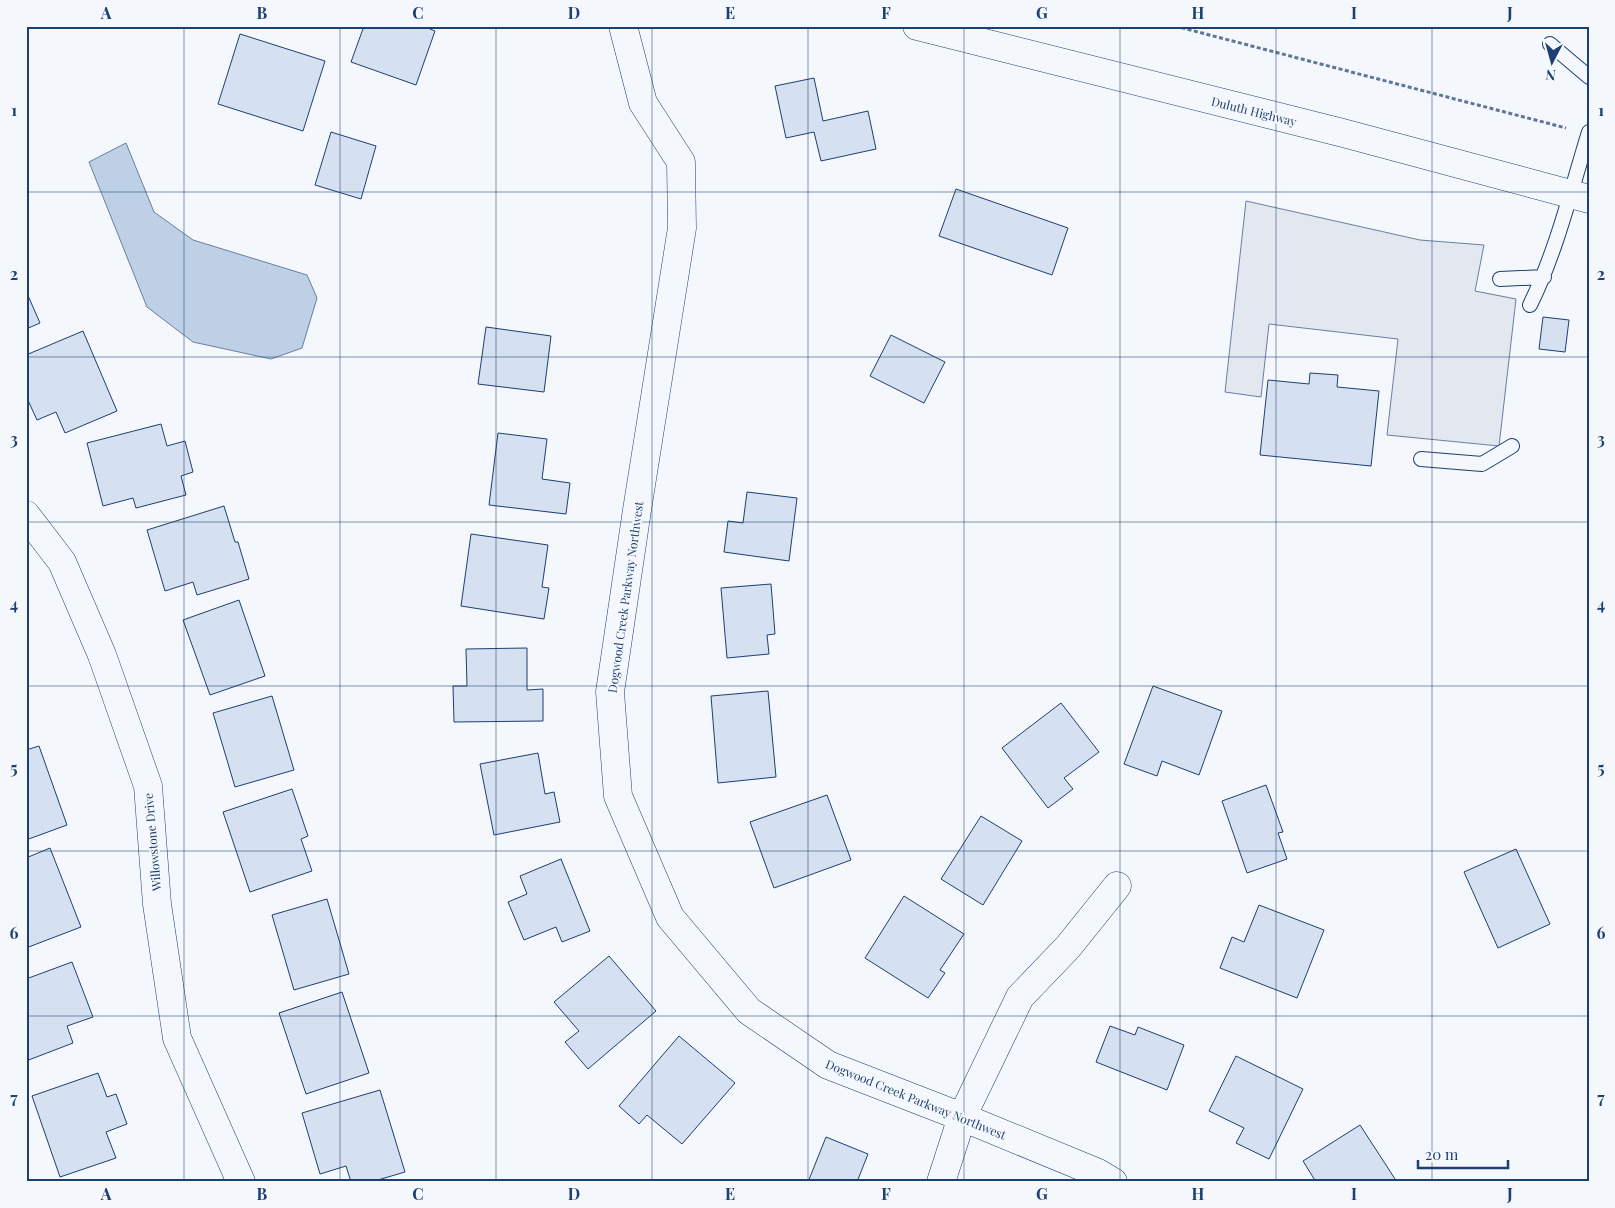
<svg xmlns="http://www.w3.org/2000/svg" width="1615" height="1208" font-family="'Playfair Display',serif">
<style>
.parking{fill:#e3e8f0;stroke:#687fa3}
.water{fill:#bed0e5;stroke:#687fa3}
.building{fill:#d5e0f0;stroke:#1d3f73}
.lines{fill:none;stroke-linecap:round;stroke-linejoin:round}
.lane-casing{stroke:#1d3f73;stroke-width:16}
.street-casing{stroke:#1d3f73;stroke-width:29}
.primary-casing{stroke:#1d3f73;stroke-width:29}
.path{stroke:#5e769c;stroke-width:3;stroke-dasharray:4 2.5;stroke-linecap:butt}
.lane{stroke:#f4f7fb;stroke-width:14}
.street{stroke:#f4f7fb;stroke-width:28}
.primary{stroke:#f4f7fb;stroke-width:28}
.grid{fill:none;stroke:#1d3f73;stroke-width:1;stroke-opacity:0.55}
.labels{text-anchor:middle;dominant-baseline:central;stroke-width:4;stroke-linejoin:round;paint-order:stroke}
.street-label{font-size:12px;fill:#1d3f73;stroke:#f4f7fb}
.neatline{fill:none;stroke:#1d3f73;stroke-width:2}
.grid-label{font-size:16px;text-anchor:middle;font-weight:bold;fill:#1d3f73}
</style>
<rect width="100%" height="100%" fill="#f4f7fb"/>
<!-- parking -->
<path class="parking" d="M 1246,201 L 1420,240 L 1484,245 L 1475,291 L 1516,299 L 1499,446 L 1387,435 L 1398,339 L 1269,324 L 1261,397 L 1225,392 Z"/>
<!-- water -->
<path class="water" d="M 126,143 L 154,212 L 193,240 L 307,275 L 317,298 L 302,348 L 271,359 L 193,342 L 147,307 L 89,162 Z"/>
<!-- building -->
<path class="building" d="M 364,26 L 423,26 L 435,31 L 416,85 L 351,62 Z
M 240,34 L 325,61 L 303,131 L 218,104 Z
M 814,78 L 823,121 L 868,111 L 876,149 L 821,161 L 814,132 L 786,138 L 775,86 Z
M 331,132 L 376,146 L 361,199 L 315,185 Z
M 956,189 L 1068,228 L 1052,275 L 939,236 Z
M 26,291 L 40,323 L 26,329 Z
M 1543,317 L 1569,320 L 1565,352 L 1539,349 Z
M 486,327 L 551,336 L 544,392 L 478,384 Z
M 83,331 L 117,411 L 65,433 L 56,412 L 37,420 L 26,396 L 26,355 Z
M 891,335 L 945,362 L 924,403 L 870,376 Z
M 1310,373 L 1338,375 L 1337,387 L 1379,391 L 1371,466 L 1260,455 L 1268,380 L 1309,384 Z
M 161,424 L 167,446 L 185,441 L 193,472 L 181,476 L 186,495 L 136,508 L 133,498 L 103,506 L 87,443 Z
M 498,433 L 547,439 L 542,479 L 570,483 L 566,514 L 489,505 Z
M 747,492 L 797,498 L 789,561 L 724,552 L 728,521 L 743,523 Z
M 224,506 L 235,542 L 238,542 L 249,579 L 197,595 L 193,582 L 165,591 L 147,530 Z
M 471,534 L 548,545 L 542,587 L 549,588 L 544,619 L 461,606 Z
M 771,584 L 775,634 L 767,635 L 769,654 L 727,658 L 721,588 Z
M 239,600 L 265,676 L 210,695 L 183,620 Z
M 527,648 L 527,690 L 543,689 L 543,721 L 454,722 L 453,686 L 467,686 L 466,649 Z
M 1153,686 L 1222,711 L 1199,775 L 1162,761 L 1157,776 L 1124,764 Z
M 768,691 L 776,777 L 718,783 L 711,696 Z
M 272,696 L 294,770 L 235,787 L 213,713 Z
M 1061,703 L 1099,752 L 1064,778 L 1073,789 L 1048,808 L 1002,748 Z
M 39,746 L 67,825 L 26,840 L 26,750 Z
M 538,753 L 545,794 L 554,792 L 560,822 L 494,835 L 480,764 Z
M 1266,785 L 1283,832 L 1278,833 L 1287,859 L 1247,873 L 1222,801 Z
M 292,789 L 308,836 L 301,839 L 312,871 L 250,892 L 223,812 Z
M 827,795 L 851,860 L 774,888 L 750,822 Z
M 981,816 L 1022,841 L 983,905 L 941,879 Z
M 50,848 L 81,927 L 26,948 L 26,858 Z
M 1516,849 L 1550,924 L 1498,948 L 1464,872 Z
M 561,859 L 590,931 L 562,942 L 556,927 L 524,940 L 508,902 L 527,894 L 520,876 Z
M 904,896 L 964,934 L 940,970 L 945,973 L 928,998 L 865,958 Z
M 327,899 L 349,974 L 294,990 L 272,915 Z
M 1259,905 L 1324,930 L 1297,998 L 1220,968 L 1232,937 L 1244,942 Z
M 609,956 L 656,1011 L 588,1069 L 565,1042 L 579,1031 L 554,1002 Z
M 72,962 L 93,1017 L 67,1026 L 73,1043 L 26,1061 L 26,979 Z
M 342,992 L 369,1073 L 306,1094 L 279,1013 Z
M 1110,1026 L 1135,1035 L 1138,1027 L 1184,1045 L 1167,1090 L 1096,1062 Z
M 679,1036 L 735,1083 L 682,1144 L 647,1115 L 639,1124 L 619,1106 Z
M 1236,1056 L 1303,1089 L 1269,1159 L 1236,1143 L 1244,1128 L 1209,1111 Z
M 98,1073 L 107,1097 L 116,1094 L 127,1124 L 106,1132 L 116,1158 L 60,1177 L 32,1096 Z
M 380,1090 L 405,1172 L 371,1182 L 351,1182 L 346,1166 L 320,1174 L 302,1113 Z
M 1360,1125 L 1397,1182 L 1316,1182 L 1303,1161 Z
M 826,1137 L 868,1154 L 857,1182 L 808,1182 Z"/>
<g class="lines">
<!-- lane casing -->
<g class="lane-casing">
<path id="lane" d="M 1550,44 L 1589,77
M 1500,279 L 1544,277
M 1530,305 C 1557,250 1571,190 1589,132
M 1421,459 L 1482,464 L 1512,446"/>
</g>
<!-- street casing -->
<g class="street-casing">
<path id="street" d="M 623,26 L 643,103 L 681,162 L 682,228 L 637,510 L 610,692 L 618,796 L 670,917 L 749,1011 L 828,1065 L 962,1117 L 1098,1173 L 1113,1182
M 26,515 L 62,562 L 102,655 L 148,786 L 157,904 L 177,1038 L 241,1182
M 941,1182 L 962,1117 L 1020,997 L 1068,947 L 1117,886"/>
</g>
<!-- primary casing -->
<g class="primary-casing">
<path id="primary" d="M 917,26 L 1343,133 L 1589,199"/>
</g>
<!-- path -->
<path class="path" d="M 1175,26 L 1566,128"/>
<!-- lane -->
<use href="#lane" class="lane"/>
<!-- street -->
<use href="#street" class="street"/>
<!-- primary -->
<use href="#primary" class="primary"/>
</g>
<!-- grid -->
<path class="grid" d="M 184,26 L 184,1182M 340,26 L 340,1182M 496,26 L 496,1182M 652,26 L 652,1182M 808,26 L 808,1182M 964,26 L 964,1182M 1120,26 L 1120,1182M 1276,26 L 1276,1182M 1432,26 L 1432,1182M 26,192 L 1589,192M 26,357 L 1589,357M 26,522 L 1589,522M 26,686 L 1589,686M 26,851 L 1589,851M 26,1016 L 1589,1016"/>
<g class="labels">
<!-- street labels -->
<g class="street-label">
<text transform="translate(1254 111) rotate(14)">Duluth Highway</text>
<text transform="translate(625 597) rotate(-82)">Dogwood Creek Parkway Northwest</text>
<text transform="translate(152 842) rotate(-95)">Willowstone Drive</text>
<text transform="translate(916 1099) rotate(22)">Dogwood Creek Parkway Northwest</text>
</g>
</g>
<!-- border -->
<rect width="1615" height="1208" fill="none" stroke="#f4f7fb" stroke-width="55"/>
<!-- north arrow -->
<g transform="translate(1552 62) rotate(186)" stroke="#f4f7fb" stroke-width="4" paint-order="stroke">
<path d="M0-4L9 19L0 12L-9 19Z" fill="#1d3f73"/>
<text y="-8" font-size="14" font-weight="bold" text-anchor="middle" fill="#1d3f73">N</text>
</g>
<!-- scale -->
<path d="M1418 1160v8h90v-8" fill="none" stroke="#1d3f73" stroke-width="2.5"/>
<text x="1425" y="1160" font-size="15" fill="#1d3f73" stroke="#f4f7fb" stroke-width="4" paint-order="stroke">20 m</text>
<rect x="28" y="28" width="1560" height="1152" class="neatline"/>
<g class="grid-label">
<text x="106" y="19">A</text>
<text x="262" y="19">B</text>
<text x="418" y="19">C</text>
<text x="574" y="19">D</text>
<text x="730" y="19">E</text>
<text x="886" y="19">F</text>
<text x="1042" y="19">G</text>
<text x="1198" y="19">H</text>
<text x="1354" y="19">I</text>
<text x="1510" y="19">J</text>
<text x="14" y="116">1</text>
<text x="1601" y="116">1</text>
<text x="14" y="280">2</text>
<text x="1601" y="280">2</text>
<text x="14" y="445">3</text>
<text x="1601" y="445">3</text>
<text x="14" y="610">4</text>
<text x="1601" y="610">4</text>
<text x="14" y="774">5</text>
<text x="1601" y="774">5</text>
<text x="14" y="939">6</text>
<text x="1601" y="939">6</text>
<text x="14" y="1104">7</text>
<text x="1601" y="1104">7</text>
<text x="106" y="1200">A</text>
<text x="262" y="1200">B</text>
<text x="418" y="1200">C</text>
<text x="574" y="1200">D</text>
<text x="730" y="1200">E</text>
<text x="886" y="1200">F</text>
<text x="1042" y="1200">G</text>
<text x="1198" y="1200">H</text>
<text x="1354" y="1200">I</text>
<text x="1510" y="1200">J</text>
</g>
</svg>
